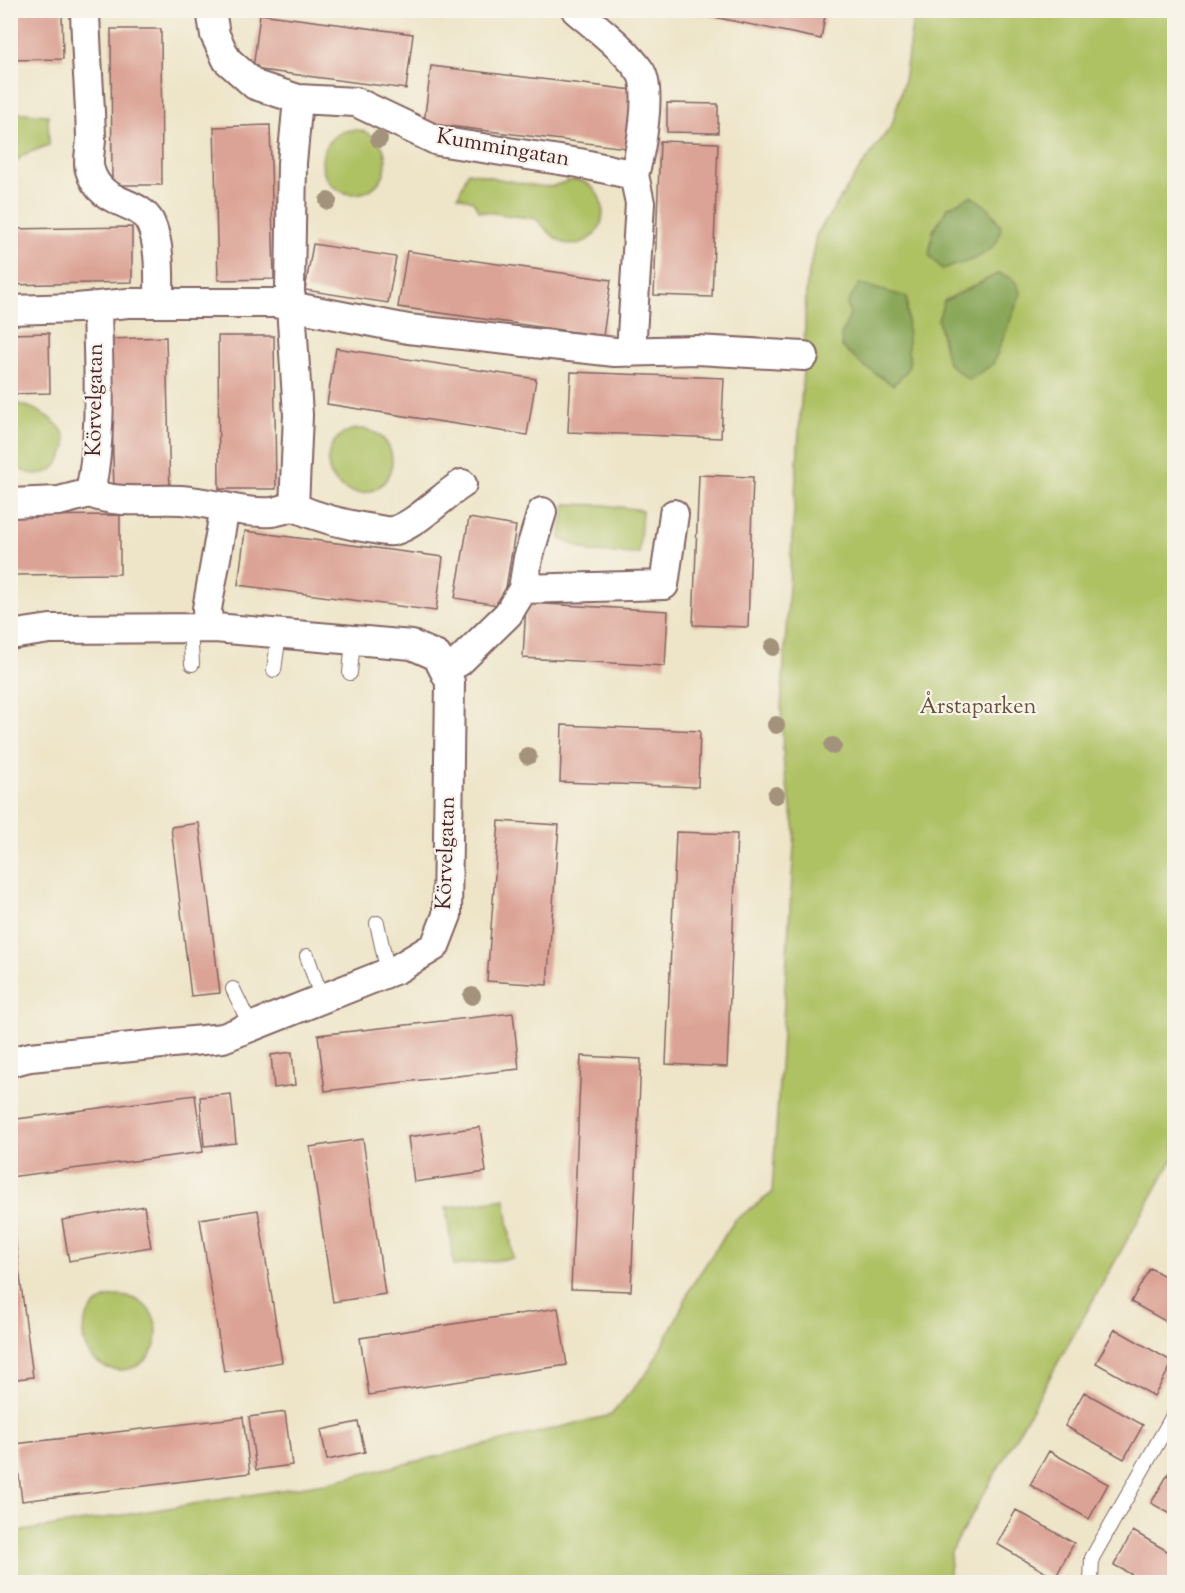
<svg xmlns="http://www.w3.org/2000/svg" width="1185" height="1593" font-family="'Sorts Mill Goudy',serif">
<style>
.green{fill:#aec164;stroke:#7c7048;stroke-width:1.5}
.forest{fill:#8aa75a;stroke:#6a6342;stroke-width:1.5}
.building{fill:#dba395}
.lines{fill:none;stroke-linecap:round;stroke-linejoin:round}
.service-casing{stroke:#836462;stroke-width:16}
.minor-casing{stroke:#836462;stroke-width:32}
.service{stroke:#fff;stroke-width:14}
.minor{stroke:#fff;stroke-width:28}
.tree{fill:#a4937b}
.labels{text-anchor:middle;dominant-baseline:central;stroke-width:4.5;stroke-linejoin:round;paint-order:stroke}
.street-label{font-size:22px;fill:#4a1f2b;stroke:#f7f3e8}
.park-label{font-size:22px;fill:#68503c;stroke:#f7f3e8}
</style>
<rect width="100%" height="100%" fill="#f7f3e8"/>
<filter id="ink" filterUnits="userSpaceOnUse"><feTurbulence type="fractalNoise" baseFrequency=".0167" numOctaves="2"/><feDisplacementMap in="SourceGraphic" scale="12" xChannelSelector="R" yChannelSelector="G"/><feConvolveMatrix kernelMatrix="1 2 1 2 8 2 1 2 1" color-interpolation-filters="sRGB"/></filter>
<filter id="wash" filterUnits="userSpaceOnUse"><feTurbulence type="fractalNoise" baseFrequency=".008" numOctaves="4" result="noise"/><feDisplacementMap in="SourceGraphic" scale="24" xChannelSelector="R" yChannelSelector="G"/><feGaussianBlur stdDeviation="1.35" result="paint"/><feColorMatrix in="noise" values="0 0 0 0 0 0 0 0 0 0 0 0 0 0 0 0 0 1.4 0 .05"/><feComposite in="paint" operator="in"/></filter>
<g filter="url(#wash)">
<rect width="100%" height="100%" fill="#eee5c9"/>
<!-- green -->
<path class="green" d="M 914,11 L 1174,11 L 1174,1157 L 951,1552 L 948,1582 L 11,1582 L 11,1533 L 325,1483 L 611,1415 L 649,1370 L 676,1319 L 692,1285 L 735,1220 L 772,1193 L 795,830 L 784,770 L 781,709 L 804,356 L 806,289 L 816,235 L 859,170 L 892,125 L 904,81 Z
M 11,112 L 48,115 L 49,145 L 23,155 L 11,167 Z
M322 162a32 32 0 1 1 64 0a32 32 0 1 1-64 0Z
M 468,172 C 484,175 541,190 553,186 C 564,183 572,177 584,182 C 606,192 610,225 589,239 C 564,255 551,233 536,219 L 479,211 L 473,201 L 458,196 Z
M 18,404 C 36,408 66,423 66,444 C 66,449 64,453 62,457 C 51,480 29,477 11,464 L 11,406 Z
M328 461a32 32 0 1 1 64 0a32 32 0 1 1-64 0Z
M 566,504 L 604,505 L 642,510 L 639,554 L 591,552 L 560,539 Z
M 505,1199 L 513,1258 L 454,1266 L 446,1208 Z
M83 1333a37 37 0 1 1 74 0a37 37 0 1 1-74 0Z"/>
<!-- forest -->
<path class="forest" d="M 971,196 L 989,208 L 1001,227 C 1000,232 999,238 997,241 C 988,258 959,264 942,269 L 929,255 L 933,231 L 948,207 Z
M 999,273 L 1014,280 L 1021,293 L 993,364 L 969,380 L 948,363 L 938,320 L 944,301 Z
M 859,284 L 907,297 L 908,352 C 913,367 905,375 893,385 L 864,366 L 842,347 L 841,335 L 850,315 L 847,304 Z"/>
<g id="blocks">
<!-- building -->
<path class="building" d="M 10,10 L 62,10 L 63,59 L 10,60 Z
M 680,10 L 826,10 L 821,39 Z
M 260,14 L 413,34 L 406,89 L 253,69 Z
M 111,29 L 161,29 L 162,185 L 112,185 Z
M 431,66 L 633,90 L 626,148 L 424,123 Z
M 667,103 L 718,104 L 718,133 L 667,132 Z
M 270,125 L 274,279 L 218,280 L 214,127 Z
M 660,141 L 718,143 L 712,297 L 654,295 Z
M 132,227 L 132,282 L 10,285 L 10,229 Z
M 313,244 L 396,257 L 388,303 L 305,290 Z
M 407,251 L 611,280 L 603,336 L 398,307 Z
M 49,333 L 50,393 L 10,394 L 10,334 Z
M 218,336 L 274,336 L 276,489 L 219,489 Z
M 166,337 L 170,492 L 114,493 L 110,339 Z
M 336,348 L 536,379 L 527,435 L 327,404 Z
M 571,372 L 724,378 L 721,438 L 568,432 Z
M 699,475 L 753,477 L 748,627 L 693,625 Z
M 120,515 L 120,574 L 10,575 L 10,516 Z
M 469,518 L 516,526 L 503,606 L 455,598 Z
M 245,531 L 443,557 L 436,611 L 238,585 Z
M 526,603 L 668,611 L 665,666 L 523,658 Z
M 562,725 L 700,731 L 698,787 L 560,782 Z
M 499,821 L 559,825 L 547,985 L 487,981 Z
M 199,823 L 220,993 L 191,996 L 171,827 Z
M 676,832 L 737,834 L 727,1067 L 666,1064 Z
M 513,1013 L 519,1069 L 325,1091 L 318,1035 Z
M 292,1052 L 295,1085 L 274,1088 L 271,1055 Z
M 581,1056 L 641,1059 L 631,1291 L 571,1289 Z
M 231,1094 L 236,1143 L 204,1146 L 200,1097 Z
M 195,1095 L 203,1152 L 10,1177 L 10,1120 Z
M 480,1127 L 486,1172 L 414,1182 L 408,1137 Z
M 363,1139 L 385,1294 L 333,1302 L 310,1147 Z
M 144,1206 L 151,1247 L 69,1261 L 62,1220 Z
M 258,1210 L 282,1362 L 224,1372 L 200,1219 Z
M 10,1223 L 13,1223 L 33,1377 L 10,1380 Z
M 1150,1268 L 1174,1281 L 1174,1326 L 1131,1302 Z
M 558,1308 L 567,1365 L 369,1395 L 360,1338 Z
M 1115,1329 L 1173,1362 L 1154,1396 L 1096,1363 Z
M 1084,1392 L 1143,1425 L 1124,1459 L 1065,1426 Z
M 285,1412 L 292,1465 L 256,1470 L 249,1417 Z
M 243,1417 L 250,1473 L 22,1501 L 15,1444 Z
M 358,1422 L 365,1452 L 327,1460 L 321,1430 Z
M 1049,1451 L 1108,1484 L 1089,1519 L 1030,1485 Z
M 1171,1469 L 1174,1471 L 1174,1516 L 1151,1503 Z
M 1016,1510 L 1074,1543 L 1055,1578 L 997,1544 Z
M 1133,1531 L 1174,1555 L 1174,1582 L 1145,1582 L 1114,1565 Z"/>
</g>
</g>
<g filter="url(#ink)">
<use href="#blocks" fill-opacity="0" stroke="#836462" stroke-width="1.5"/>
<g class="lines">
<!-- service casing -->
<g class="service-casing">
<path id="service" d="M 190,628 L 192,664
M 274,670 L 279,634
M 350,673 L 353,640
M 377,923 L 388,973
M 307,956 L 322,999
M 233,989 L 251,1027
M 1091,1582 L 1092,1558 L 1174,1414"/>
</g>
<!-- minor casing -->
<g class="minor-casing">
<path id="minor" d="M 85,10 C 86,53 90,96 91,138 C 91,148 87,161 90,170 C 100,206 138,199 150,222 C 161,245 159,278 159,303
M 211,10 L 215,35 L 227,60 L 255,85 L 298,99 L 356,102 L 438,141 L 579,163 L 634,175 L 640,203 L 631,352
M 576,10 C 597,28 625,49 640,71 C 653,89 640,154 634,175
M 298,99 L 292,163 L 290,290 L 298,415 L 294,507 C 321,519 346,525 374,529 C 380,530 388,532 393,531 C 416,525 441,497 462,484
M 10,310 L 77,308 L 128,303 L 275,303 L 408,329 L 615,352 L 697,350 L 804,356
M 90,493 C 119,505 150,498 181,500 C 211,502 242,514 272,512 C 279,511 287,508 294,507
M 10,503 L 59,501 L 90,493 C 103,431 98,369 97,306
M 523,589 L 664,585 L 674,514
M 208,628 L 207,609 L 225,507
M 10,635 L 50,629 L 215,628 L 412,645 L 437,656 L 450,682 L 447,915 L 435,946 L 397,969 L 223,1038 L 30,1057 L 10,1062
M 444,670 L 459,662 L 508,614 L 523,589 L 528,558 L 542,512"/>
</g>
<!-- service -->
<use href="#service" class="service"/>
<!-- minor -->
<use href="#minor" class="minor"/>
</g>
<!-- trees -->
<g class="tree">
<circle cx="379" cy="139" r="9"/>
<circle cx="328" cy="201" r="9"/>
<circle cx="773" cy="647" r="9"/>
<circle cx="776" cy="725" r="9"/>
<circle cx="833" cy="746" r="9"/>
<circle cx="528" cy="756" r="9"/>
<circle cx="776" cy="795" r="9"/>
<circle cx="472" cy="996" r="9"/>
</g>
</g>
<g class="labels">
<!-- street labels -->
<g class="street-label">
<text transform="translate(503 149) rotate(10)">Kummingatan</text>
<text transform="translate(96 400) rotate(-89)">Körvelgatan</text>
<text transform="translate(447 853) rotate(-88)">Körvelgatan</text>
</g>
<!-- park labels -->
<g class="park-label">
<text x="978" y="708">Årstaparken</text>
</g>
</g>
<!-- margin -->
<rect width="1185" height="1593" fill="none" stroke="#f7f3e8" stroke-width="36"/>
</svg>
